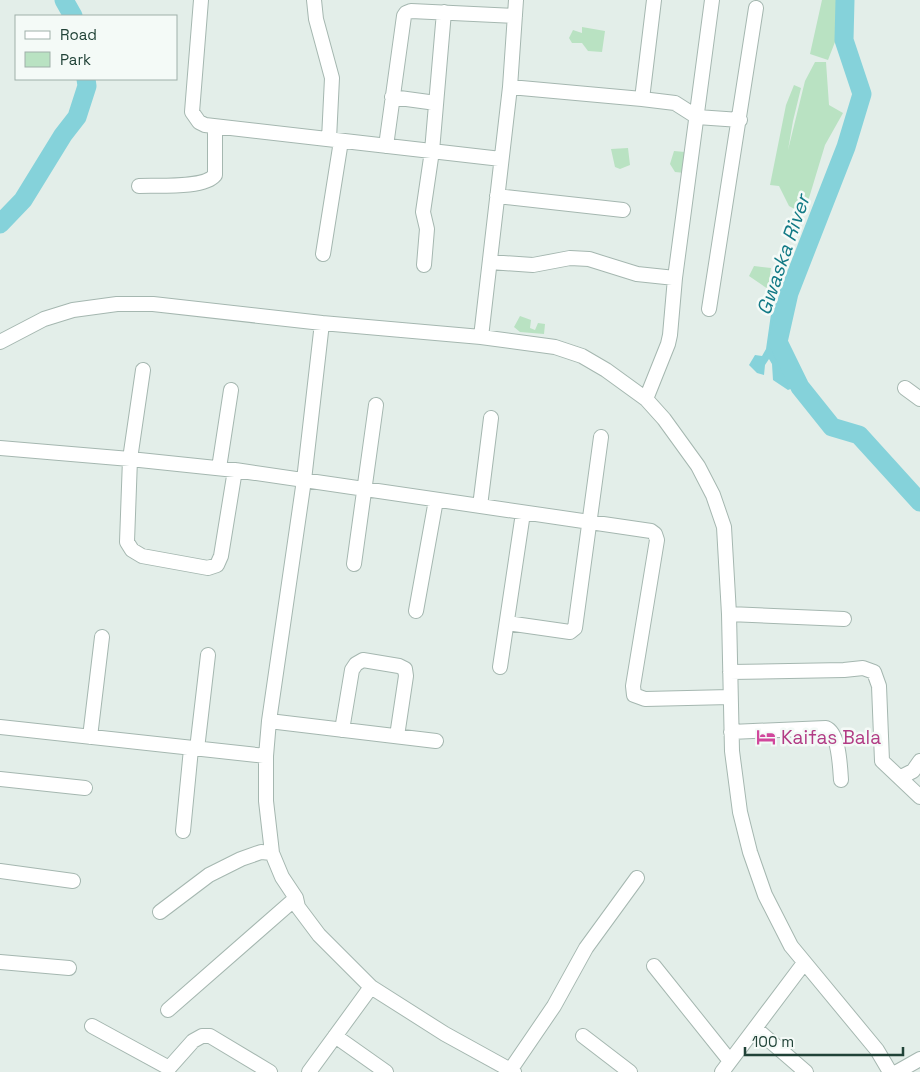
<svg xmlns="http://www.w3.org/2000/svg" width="920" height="1072" font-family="'Space Grotesk',sans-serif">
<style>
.green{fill:#b9e2c2}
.water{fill:#85d2da}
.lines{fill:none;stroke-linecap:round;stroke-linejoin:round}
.river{stroke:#85d2da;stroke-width:19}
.minor-casing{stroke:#a5b7b0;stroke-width:16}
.minor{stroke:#fff;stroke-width:14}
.labels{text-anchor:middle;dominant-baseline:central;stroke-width:5;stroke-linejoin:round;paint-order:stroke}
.hotel-label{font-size:19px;fill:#b23c85;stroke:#f4faf7;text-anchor:start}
.water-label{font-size:20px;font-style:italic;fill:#127a86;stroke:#f4faf7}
</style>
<rect width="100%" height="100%" fill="#e3eee9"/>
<!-- green -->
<path class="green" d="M 822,0 L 838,0 L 835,42 L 828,60 L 810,54 Z
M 582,27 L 605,31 L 602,52 L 588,51 L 582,43 L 572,43 L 569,38 L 573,30 L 582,33 Z
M 815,62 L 826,62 L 829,105 L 843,113 L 825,145 L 809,198 L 800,212 L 789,206 L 779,186 L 770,185 L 786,105 L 794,85 L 801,88 L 793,121 L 788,150 L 805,81 Z
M 628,148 L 630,165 L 620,169 L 615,167 L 611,149 Z
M 674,151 L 685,152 L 685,173 L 675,172 L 670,164 Z
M 754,266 L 771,268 L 768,289 L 749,276 Z
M 520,316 L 531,320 L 530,328 L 535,330 L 538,323 L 545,324 L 544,334 L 520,332 L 514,327 Z"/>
<!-- water -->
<path class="water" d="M 778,301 L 785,301 L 776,344 L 798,386 L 788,390 L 773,380 L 772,364 L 769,359 L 765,365 L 764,375 L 757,373 L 749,365 L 755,355 L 762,356 L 766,349 L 771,314 L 768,311 Z"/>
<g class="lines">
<!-- river -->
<path class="river" d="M 64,0 L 73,16
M 845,0 L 844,40 L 862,94 L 846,147 L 789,293 L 778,342 L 800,387 L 832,427 L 859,435 L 920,502
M 0,224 L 23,200 L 63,135 L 77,117 L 87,86 L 86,79"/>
<!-- minor casing -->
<g class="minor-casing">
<path id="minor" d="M 201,0 L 192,112 L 199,122 L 205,125 L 501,159
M 314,0 L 316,19 L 332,78 L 329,139
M 510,87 L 642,99 L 675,103 L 697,117 L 740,120
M 392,97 L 436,103
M 642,99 L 654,0
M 386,146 L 404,16 L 406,13 L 411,11 L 515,16
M 139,186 C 156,185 204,189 215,175 L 215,127
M 497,196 L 623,210
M 323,254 L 341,141
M 490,262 L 533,265 L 570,258 L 589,259 L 637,274 L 675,278
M 424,265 L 427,229 L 423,212 L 432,151 L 444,12
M 709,309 L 756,8
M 322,323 L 304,480 L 269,721 L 266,756 L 266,801 L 271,844 L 272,853 L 282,877 L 296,898 L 298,907 L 319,935 L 371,987 L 445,1034 L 514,1072
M 481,337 L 510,87 L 516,0
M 0,342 L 44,319 L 73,310 L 117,304 L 153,304 L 322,323 L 481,337 L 555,347 L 582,356 L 606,370 L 646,399 L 664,419 L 698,466 L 713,495 L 724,527 L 729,614 L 732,751 L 740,812 L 750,852 L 765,895 L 791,946 L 877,1050 L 890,1072
M 143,370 L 130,459 L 127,542 L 132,550 L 142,556 L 208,568 L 217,565 L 221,556 L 235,470
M 905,388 L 920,399
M 646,399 L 668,344 L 670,335 L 675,278 L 712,0
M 0,448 L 130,459 L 235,470 L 651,531 L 655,534 L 657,540 L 633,686 L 634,695 L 645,699 L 730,697
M 219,468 L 231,390
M 480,506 L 491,418
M 354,564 L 376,405
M 416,611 L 436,500
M 729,614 L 844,619
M 507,623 L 570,632 L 575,628 L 601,437
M 500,667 L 523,513
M 730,672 L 844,670 L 863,668 L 874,672 L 879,686 L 882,761 L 920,797
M 269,721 L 436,741
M 0,727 L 266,756
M 342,730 L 352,670 L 356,664 L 363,660 L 399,666 L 405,669 L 406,676 L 397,736
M 731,732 L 826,728 C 839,733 840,766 841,780
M 90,737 L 102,637
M 197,749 L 208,655
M 901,777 L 913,771 L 920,761
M 0,779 L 85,788
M 183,831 L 191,749
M 0,871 L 73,881
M 160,912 L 209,875 L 241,859 L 261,852 L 272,853
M 0,962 L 69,968
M 654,966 L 730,1061
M 168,1010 L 296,898
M 92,1026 L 169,1068 L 193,1041 L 202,1036 L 210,1036 L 270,1072
M 755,1028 L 806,1072
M 335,1036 L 386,1072
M 583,1036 L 630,1072
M 511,1069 L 554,1006 L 586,948 L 637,878
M 309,1072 L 371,987
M 722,1072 L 804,963
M 897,1072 L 920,1059"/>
</g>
<!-- minor -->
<use href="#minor" class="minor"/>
</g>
<!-- icons -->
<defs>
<g id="hotel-bare" transform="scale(1.5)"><path d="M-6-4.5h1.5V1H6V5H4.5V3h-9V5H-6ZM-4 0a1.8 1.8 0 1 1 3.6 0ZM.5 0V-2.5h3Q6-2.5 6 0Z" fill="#d1479c" stroke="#f4faf7" stroke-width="2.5" paint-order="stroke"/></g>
</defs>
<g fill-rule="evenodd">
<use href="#hotel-bare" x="766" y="737"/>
</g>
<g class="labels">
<!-- hotel labels -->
<g class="hotel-label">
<text x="781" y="737">Kaifas Bala</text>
</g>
<!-- water labels -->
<g class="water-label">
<text transform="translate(783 255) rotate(-71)">Gwaska River</text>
</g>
</g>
<!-- legend -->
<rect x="15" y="15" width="162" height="65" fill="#f4faf7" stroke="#9fb0aa"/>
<rect x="25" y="31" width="25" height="8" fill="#ffffff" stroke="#9fb0aa"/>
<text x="60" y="40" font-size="15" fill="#204237">Road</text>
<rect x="25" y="52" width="25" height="15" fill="#b9e2c2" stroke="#9fb0aa"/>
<text x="60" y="65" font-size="15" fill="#204237">Park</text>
<!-- scale -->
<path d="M745 1047v8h158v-8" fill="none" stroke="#204237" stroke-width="2.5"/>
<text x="752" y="1047" font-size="15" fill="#204237" stroke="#f4faf7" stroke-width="4" paint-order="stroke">100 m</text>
</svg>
